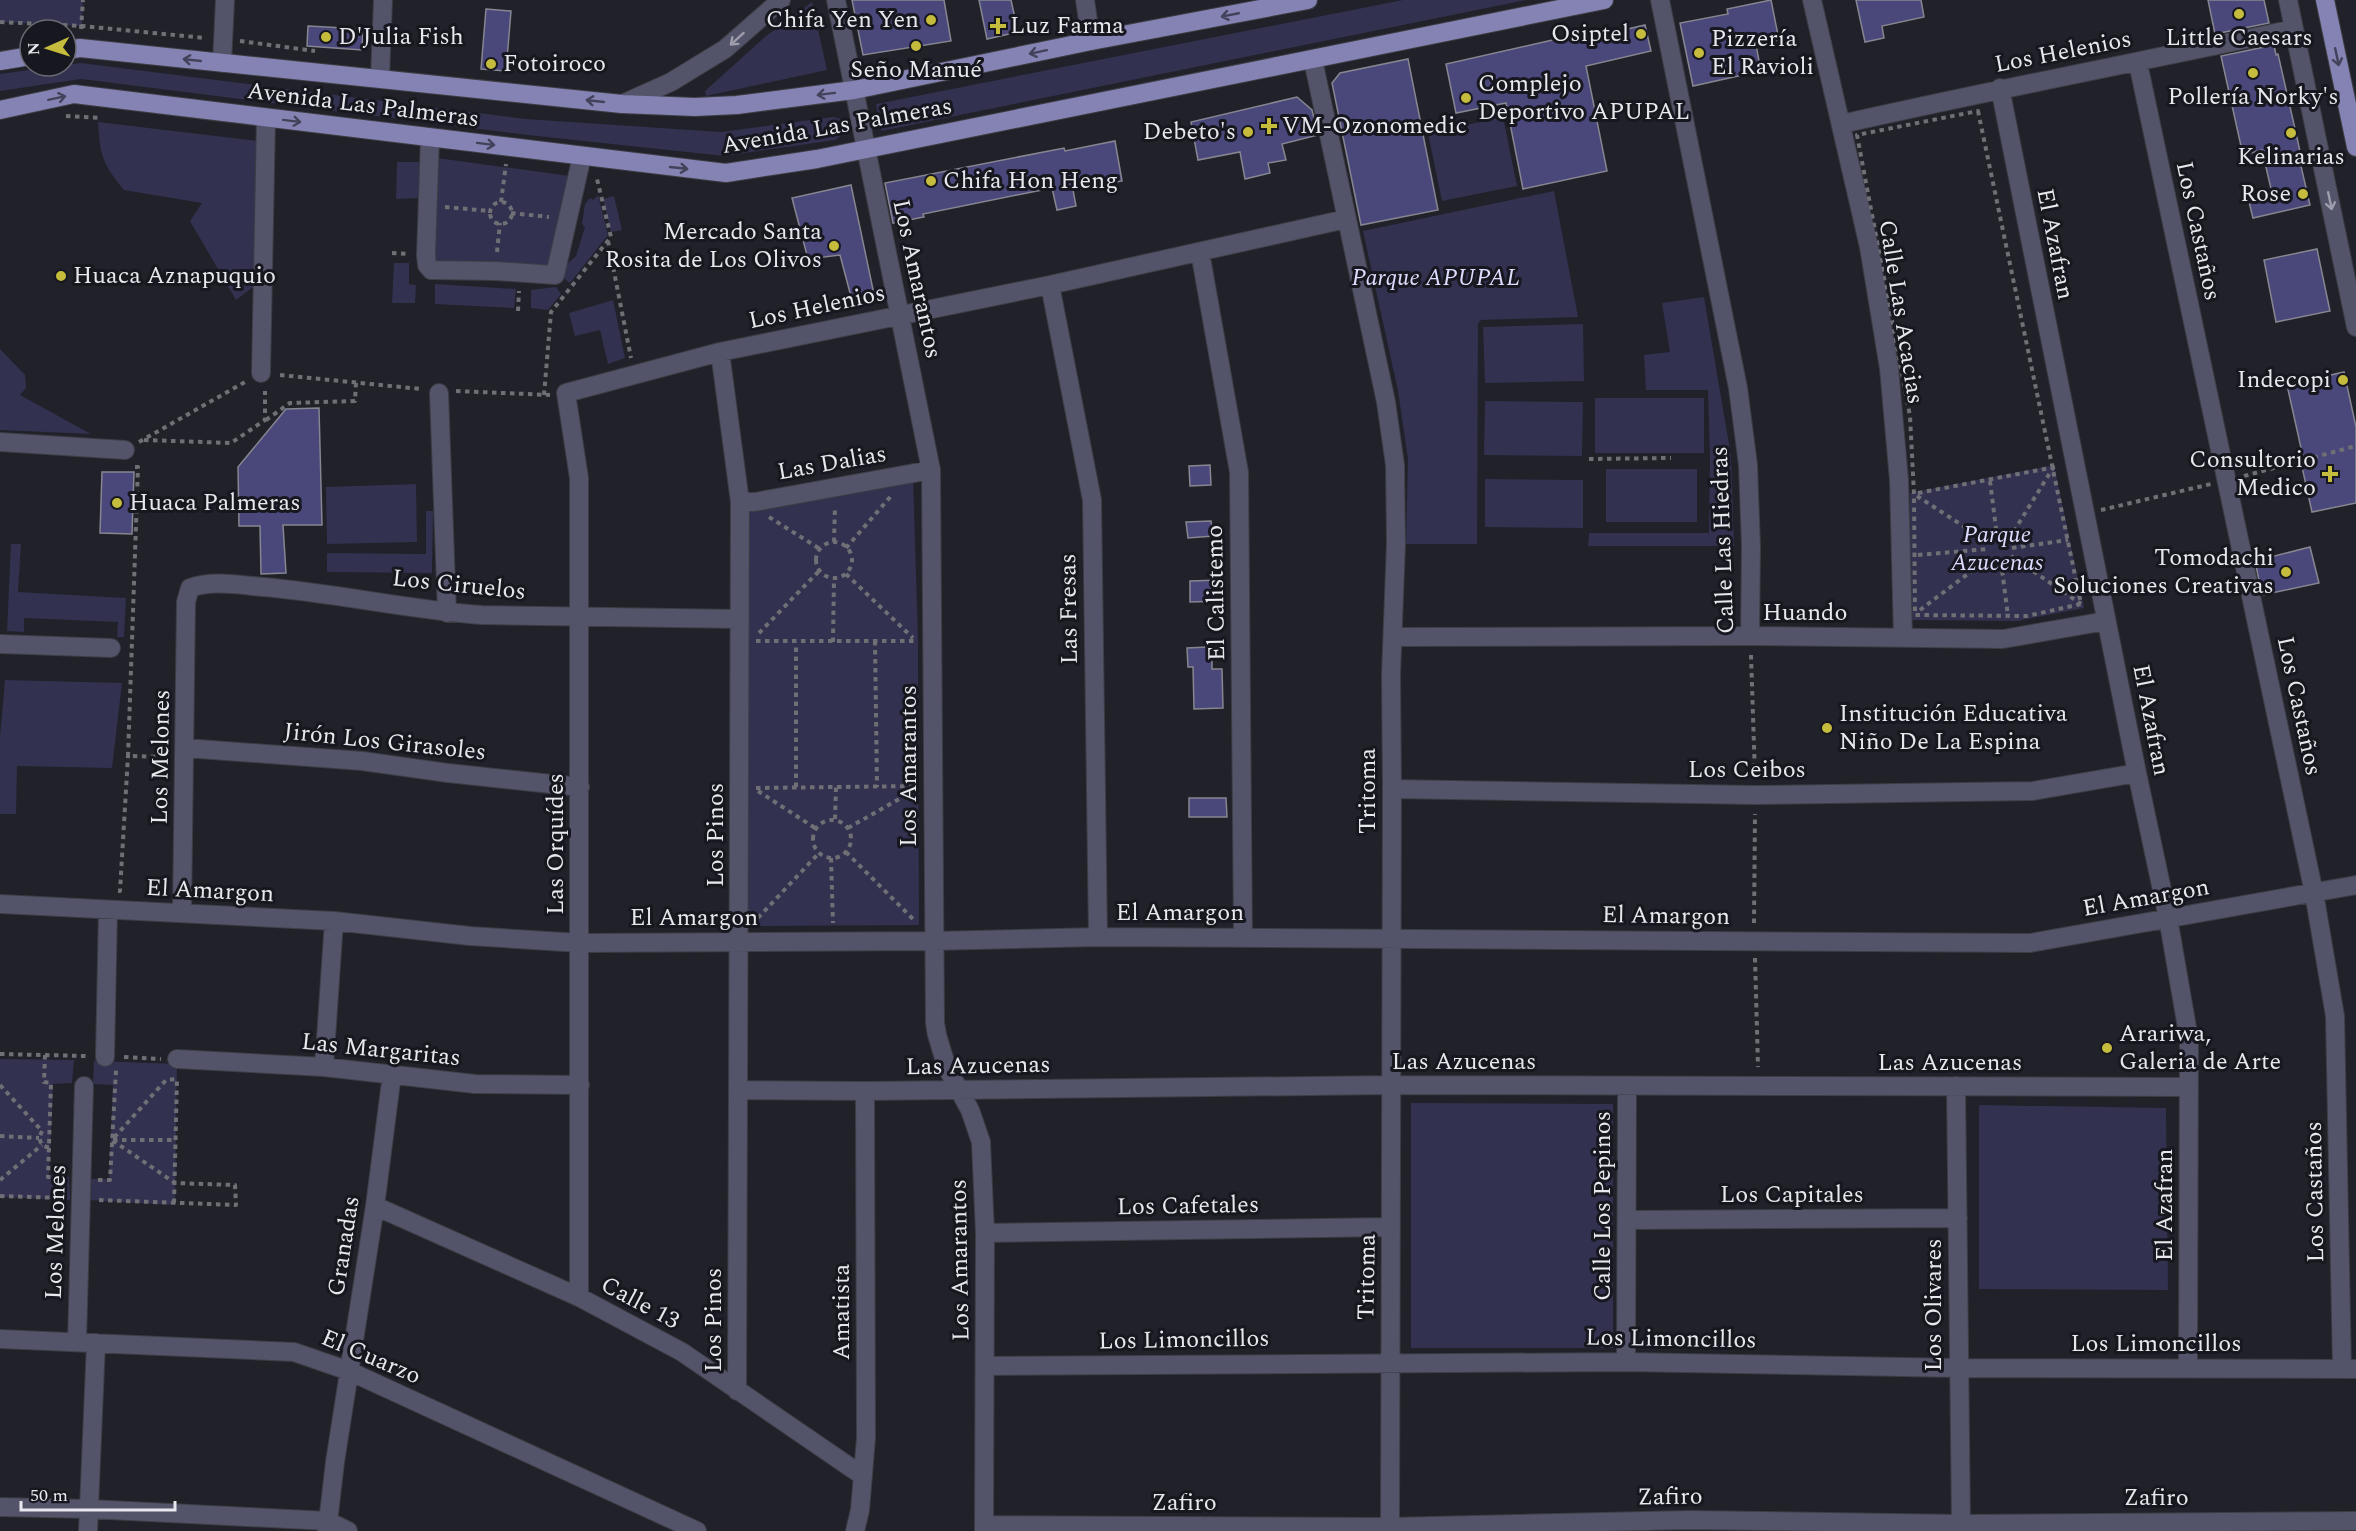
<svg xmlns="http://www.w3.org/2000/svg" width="2356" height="1531" font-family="Spectral,serif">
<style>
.green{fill:#32314f}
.building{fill:#4a477b;stroke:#868691;stroke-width:1.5}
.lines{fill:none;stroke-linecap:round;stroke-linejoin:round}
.minor-casing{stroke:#3d3d44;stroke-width:20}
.major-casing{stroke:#3d3d44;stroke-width:20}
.path{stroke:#6f6f76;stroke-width:4;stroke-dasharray:4.5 4.5;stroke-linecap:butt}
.minor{stroke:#53536a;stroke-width:18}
.major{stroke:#8483b3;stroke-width:18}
.oneway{stroke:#43425b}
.oneway2{stroke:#9d9dac}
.poi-dot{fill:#c5bc3d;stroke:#171720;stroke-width:2}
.labels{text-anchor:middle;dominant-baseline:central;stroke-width:6;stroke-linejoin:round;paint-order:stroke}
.poi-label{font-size:24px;fill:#e7e7ed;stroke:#171720;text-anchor:start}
.street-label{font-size:24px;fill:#e7e7ed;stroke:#171720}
.park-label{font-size:24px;font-style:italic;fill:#ddf;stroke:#171720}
</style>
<rect width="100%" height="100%" fill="#212129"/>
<!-- green -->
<path class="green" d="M 0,0 L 83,0 L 82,26 L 0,22 Z
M 1403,0 L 1526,0 L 881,131 L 876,104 Z
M 812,2 L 827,70 L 706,96 L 705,91 L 766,36 Z
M 81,63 L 526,119 L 721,132 L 833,117 L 841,119 L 843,134 L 835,140 L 724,156 L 528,135 L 81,79 L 0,91 L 0,74 Z
M 1503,117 L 1517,186 L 1442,201 L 1428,133 Z
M 98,122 L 258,141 L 257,284 L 236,300 L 190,221 L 202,203 L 124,190 C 102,163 100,155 98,122 Z
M 430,157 L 577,177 L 555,275 L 427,265 Z
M 397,162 L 421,162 L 419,198 L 396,199 Z
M 1554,191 L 1578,317 L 1481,320 L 1478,323 L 1477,544 L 1406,544 L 1408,459 L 1398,391 L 1363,231 Z
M 598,195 L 608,235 L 570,283 L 562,277 L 567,264 L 576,256 L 585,227 L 582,224 L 585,204 L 590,198 L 593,200 Z
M 614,196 L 622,230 L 611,232 L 603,199 Z
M 394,263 L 409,263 L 409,284 L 416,285 L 415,303 L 392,303 Z
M 435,284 L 516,289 L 514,308 L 435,304 Z
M 556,287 L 561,294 L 548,310 L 531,308 L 531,290 Z
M 1704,297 L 1731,456 L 1734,546 L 1588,546 L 1589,533 L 1709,533 L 1710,460 L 1708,390 L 1646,390 L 1644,355 L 1670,352 L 1662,303 Z
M 613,300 L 625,358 L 608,364 L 600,330 L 575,336 L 569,313 Z
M 1583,324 L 1584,381 L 1485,383 L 1483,327 Z
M 0,349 L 25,375 L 26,388 L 20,395 L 91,434 L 0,430 Z
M 1595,398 L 1704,398 L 1704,453 L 1595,453 Z
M 1485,401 L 1583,402 L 1582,456 L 1484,455 Z
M 2054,465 L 2084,608 L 2017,621 L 1909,620 L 1910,493 Z
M 1606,469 L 1697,469 L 1697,522 L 1606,522 Z
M 913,476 L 918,640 L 919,925 L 745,926 L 746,506 Z
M 1485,479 L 1583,480 L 1583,528 L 1485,527 Z
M 416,484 L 417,542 L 327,544 L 326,487 Z
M 426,511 L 433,511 L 432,573 L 327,572 L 327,553 L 426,554 Z
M 11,544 L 21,544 L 18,592 L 126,598 L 124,637 L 117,637 L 118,622 L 24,618 L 24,632 L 7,631 Z
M 5,680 L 122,683 L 112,768 L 17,766 L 16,814 L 0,814 L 0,737 Z
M 0,1059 L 74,1060 L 72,1083 L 53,1084 L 49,1175 L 69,1177 L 70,1200 L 0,1197 Z
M 94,1061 L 177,1064 L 175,1205 L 88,1200 L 89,1179 L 109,1179 L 113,1085 L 93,1084 Z
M 1411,1103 L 1613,1104 L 1613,1348 L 1411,1348 Z
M 1979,1105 L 2166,1108 L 2168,1290 L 1979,1289 Z"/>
<!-- building -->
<path class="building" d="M 852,0 L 944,0 L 951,41 L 863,55 Z
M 979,0 L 1011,0 L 1018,32 L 987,39 Z
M 1771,0 L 1779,40 L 1756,45 L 1761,71 L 1693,86 L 1680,23 L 1728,14 L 1727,9 Z
M 1856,0 L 1921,0 L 1924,17 L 1882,26 L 1884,38 L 1865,42 Z
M 2208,0 L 2264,0 L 2269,23 L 2215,34 Z
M 486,9 L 511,11 L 506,71 L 481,69 Z
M 1645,25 L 1651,51 L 1586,66 L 1607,171 L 1523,189 L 1506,103 L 1456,113 L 1446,64 L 1579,34 L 1580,40 Z
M 308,26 L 363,29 L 362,50 L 307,46 Z
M 2274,45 L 2276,55 L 2278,54 L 2298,142 L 2302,161 L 2300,162 L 2310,205 L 2253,218 L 2248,198 L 2272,193 L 2262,150 L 2243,155 L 2221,56 Z
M 1408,59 L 1438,210 L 1361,225 L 1332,83 L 1340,73 Z
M 1297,97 L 1312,110 L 1318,135 L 1282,144 L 1286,160 L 1268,163 L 1270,173 L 1245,179 L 1240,152 L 1198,160 L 1191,122 Z
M 1115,141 L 1122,181 L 1073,190 L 1076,206 L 1057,210 L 1052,188 L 923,214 L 924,217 L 893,223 L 885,183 L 1064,148 L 1065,151 Z
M 851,185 L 875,299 L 853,304 L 840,255 L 808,259 L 792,198 Z
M 2317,249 L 2330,311 L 2276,322 L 2264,260 Z
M 2344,372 L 2356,427 L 2356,503 L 2312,512 L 2302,467 L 2305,466 L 2287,385 Z
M 319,408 L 322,525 L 283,525 L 286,573 L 261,574 L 260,526 L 239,526 L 238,467 L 286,409 Z
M 1210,465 L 1211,485 L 1190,486 L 1189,466 Z
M 102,472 L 134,472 L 132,534 L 100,533 Z
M 1211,521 L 1213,536 L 1188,538 L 1186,522 Z
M 2310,547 L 2319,583 L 2262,595 L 2255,561 Z
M 1221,580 L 1222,601 L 1190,602 L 1190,581 Z
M 1208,647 L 1208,658 L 1212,658 L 1212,669 L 1222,669 L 1223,708 L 1194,709 L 1193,667 L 1188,667 L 1187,648 Z
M 1189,798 L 1226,798 L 1227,817 L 1189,817 Z"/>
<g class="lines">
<!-- minor casing -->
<g class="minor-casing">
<path id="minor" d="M 836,0 L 931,470 L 935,1023 L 937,1035 L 947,1068 L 970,1110 L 981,1142 L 985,1233 L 984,1531
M 1085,0 L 1091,41
M 1660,0 L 1738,388 L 1748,465 L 1751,546 L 1750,636
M 1812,0 L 1869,247 L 1889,368 L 1899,480 L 1903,637
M 2288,0 L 2356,327
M 1313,60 L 1386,402 L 1395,465 L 1396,543 L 1391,675 L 1392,789 L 1390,1531
M 222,63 L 225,0
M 2138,63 L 2314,893 L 2335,1016 L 2342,1368
M 380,78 L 383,0
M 2000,88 L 2137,773 L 2168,918 L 2189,1039 L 2188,1368
M 622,104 L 671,82 L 725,49 L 781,0
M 1842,124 C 1992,90 2144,61 2294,29
M 430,137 L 426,255 L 427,265 L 431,270 L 496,271 L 555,275 L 582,156
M 1200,252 L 1239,472 L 1243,937
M 1050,285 L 1092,500 L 1098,937
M 720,352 L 740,502 L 737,1391
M 261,373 L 266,118
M 439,393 L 447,613
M 0,442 L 125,450
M 740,502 L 755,502 L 931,470
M 1394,637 L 1750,636 L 2003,639 L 2106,621
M 0,644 L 111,648
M 185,748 L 362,761 L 448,773 L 580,787
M 1392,789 L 1755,795 L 2033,791 L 2137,773
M 0,904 L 334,921 L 470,936 L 580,943 L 933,941 L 1098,937 L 2030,943 L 2356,885
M 182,913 L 186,602 L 190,588 C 213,580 238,585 263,587 C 336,593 409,610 482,615 L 740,619
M 105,1057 L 108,910
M 177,1059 L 324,1067 L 475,1084 L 580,1085
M 324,1067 L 334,921
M 1956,1086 L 1961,1524
M 740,1090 L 865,1091 L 1392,1085 L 2189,1087
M 375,1206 L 579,1297 L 682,1352 L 863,1476
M 1627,1220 L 1958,1218
M 985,1233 L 1391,1227
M 579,1297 L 579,478 L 566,393 L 720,352 L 1050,285 L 1346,219
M 0,1339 L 294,1352 L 349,1371 L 697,1531
M 77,1342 L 84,1086
M 1626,1362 L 1627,1086
M 985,1366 L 1626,1362 L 1958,1368 L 2356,1369
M 0,1507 L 89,1509 L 328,1521 L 348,1531
M 984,1525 L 1390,1527 L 1689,1520 L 1961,1524 L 2356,1521
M 88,1531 L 96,1343
M 327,1531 L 335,1462 L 375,1206 L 392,1074
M 855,1531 L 860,1510 L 866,1438 L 865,1091"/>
</g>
<!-- major casing -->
<g class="major-casing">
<path id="major" d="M 2325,0 L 2356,147
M 66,50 L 80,48 L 622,104 L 695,107 L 737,105 L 854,90 L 1091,41 L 1308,0
M 0,61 L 30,56
M 0,110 L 74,94 L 726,173 L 817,159 L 1604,0"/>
</g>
<!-- path -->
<path class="path" d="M 0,22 L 82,26 L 205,38
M 81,29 L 83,0
M 240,41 L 315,51
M 1978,111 L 2081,604 L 2027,616 L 1915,615 L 1914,494 L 1910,416 L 1857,135 Z
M 66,116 L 100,118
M 501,202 L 506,164
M490 213a11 11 0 1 1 22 0a11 11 0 1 1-22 0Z
M 445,207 L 490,211
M 511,213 L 549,217
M 608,241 L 631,358
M 497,252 L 500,223
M 392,253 L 409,254
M 518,311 L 519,291
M 280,375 L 421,389
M 456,391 L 550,395
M 544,395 L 551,312 L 611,237 L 597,179
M 266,420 L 290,403 L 355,401 L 356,382
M 144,440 L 231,443 L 265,420 L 265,391
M 139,442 L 245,382
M 1589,459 L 1671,458
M 135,467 L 138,467 L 128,756 L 167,757
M 2244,476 L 2356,446
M 1990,481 L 1997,536
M 1918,493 L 2055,467
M 1917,496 L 1988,542
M 2101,510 L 2211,484
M 769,517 L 820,549
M 2009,539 L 2053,468
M816 560a18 18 0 1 1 36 0a18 18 0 1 1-36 0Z
M 834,542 L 835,506
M 846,548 L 891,496
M 2012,548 L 2068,540
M 1918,555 L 1987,549
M 2011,556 L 2081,604
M 2001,562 L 2008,616
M 846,574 L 913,638
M 1920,610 L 1989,558
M 759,633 L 819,571
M 756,641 L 914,641
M 875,641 L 877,787
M 833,642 L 834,579
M 1751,655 L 1755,776
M 796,787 L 796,643
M 756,788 L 917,786
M 758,791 L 815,828
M 835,819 L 836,787
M813 839a19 19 0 1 1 38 0a19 19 0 1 1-38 0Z
M 848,828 L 915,790
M 846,852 L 915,921
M 831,858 L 833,923
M 118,891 L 120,891 L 128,756
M 758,918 L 819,853
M 1754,923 L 1755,814
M 1755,958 L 1758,1067
M 0,1054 L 86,1056
M 45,1055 L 44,1082 L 51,1083 L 48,1177 L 65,1178
M 124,1057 L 161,1059
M 0,1085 L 42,1131
M 42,1131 L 39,1138 L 42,1145 L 49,1148
M 0,1136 L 39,1138
M 113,1140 L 176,1140
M 0,1180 L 42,1145
M 98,1180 L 110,1180 L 116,1070
M 0,1196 L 62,1198
M 99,1200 L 236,1205 L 235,1185 L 175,1183 L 112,1140 L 166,1080 L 176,1079
M 174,1203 L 177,1078"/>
<!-- minor -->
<use href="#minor" class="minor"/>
<!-- major -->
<use href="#major" class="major"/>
</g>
<!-- one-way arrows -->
<defs><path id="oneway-shaft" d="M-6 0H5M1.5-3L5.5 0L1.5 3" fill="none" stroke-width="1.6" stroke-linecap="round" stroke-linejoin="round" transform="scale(1.5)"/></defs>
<g class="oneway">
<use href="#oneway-shaft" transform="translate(1230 15) rotate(169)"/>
<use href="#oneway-shaft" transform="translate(1038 52) rotate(168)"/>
<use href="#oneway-shaft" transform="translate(2337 57) rotate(78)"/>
<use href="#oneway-shaft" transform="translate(192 60) rotate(-174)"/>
<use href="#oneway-shaft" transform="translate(826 94) rotate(173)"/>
<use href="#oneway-shaft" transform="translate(57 98) rotate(-12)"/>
<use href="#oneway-shaft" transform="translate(595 101) rotate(-174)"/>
<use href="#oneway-shaft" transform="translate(292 121) rotate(7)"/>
<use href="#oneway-shaft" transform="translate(486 144) rotate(7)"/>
<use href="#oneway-shaft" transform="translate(679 168) rotate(6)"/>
</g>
<g class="oneway2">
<use href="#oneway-shaft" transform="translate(737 39) rotate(138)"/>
<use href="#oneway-shaft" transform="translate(2330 201) rotate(78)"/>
</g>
<!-- markers -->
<g class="poi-dot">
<circle cx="2239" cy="14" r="6"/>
<circle cx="931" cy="20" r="6"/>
<path d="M995 17h6v6h6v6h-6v6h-6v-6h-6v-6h6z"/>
<circle cx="1641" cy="34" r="6"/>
<circle cx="326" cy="37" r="6"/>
<circle cx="916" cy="46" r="6"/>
<circle cx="1699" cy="53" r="6"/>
<circle cx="491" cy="64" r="6"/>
<circle cx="2253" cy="73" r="6"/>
<circle cx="1466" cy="98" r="6"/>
<path d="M1266 117h6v6h6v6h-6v6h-6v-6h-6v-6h6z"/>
<circle cx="1248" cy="132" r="6"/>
<circle cx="2291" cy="133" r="6"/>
<circle cx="931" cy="181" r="6"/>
<circle cx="2303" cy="194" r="6"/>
<circle cx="834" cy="246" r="6"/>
<circle cx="61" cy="276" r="6"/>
<circle cx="2343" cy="380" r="6"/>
<path d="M2327 465h6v6h6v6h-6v6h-6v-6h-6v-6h6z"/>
<circle cx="117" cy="503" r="6"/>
<circle cx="2286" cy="572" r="6"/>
<circle cx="1827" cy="728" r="6"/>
<circle cx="2107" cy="1048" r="6"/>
</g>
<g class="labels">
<!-- poi labels -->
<g class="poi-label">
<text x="919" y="20" text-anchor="end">Chifa Yen Yen</text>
<text x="1010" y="26">Luz Farma</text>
<text x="1629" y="34" text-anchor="end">Osiptel</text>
<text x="338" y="37">D'Julia Fish</text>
<text x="2239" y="38" text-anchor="middle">Little Caesars</text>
<text x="1711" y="39">Pizzería<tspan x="1711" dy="28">El Ravioli</tspan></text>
<text x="503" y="64">Fotoiroco</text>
<text x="916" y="70" text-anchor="middle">Seño Manué</text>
<text x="1478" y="84">Complejo<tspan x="1478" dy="28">Deportivo APUPAL</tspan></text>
<text x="2253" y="97" text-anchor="middle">Pollería Norky's</text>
<text x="1282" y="126">VM-Ozonomedic</text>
<text x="1236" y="132" text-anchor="end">Debeto's</text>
<text x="2291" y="157" text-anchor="middle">Kelinarias</text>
<text x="943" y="181">Chifa Hon Heng</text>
<text x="2291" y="194" text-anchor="end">Rose</text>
<text x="822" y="232" text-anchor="end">Mercado Santa<tspan x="822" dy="28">Rosita de Los Olivos</tspan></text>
<text x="73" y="276">Huaca Aznapuquio</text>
<text x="2331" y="380" text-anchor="end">Indecopi</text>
<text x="2316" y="460" text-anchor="end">Consultorio<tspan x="2316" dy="28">Medico</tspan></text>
<text x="129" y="503">Huaca Palmeras</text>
<text x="2274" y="558" text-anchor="end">Tomodachi<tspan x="2274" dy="28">Soluciones Creativas</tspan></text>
<text x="1839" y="714">Institución Educativa<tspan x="1839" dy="28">Niño De La Espina</tspan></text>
<text x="2119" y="1034">Arariwa,<tspan x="2119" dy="28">Galeria de Arte</tspan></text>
</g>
<!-- street labels -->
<g class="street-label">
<text transform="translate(2063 52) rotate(-11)">Los Helenios</text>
<text transform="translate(363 105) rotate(7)">Avenida Las Palmeras</text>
<text transform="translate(837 126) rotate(-10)">Avenida Las Palmeras</text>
<text transform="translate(2198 231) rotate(78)">Los Castaños</text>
<text transform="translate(2055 244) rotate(79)">El Azafran</text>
<text transform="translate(917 279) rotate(78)">Los Amarantos</text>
<text transform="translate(817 307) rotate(-12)">Los Helenios</text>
<text transform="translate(1901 312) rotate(81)">Calle Las Acacias</text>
<text transform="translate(832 463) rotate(-10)">Las Dalias</text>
<text transform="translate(1723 540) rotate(-92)">Calle Las Hiedras</text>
<text transform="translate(459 585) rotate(6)">Los Ciruelos</text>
<text transform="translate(1216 593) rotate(-91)">El Calistemo</text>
<text transform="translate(1069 609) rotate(-91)">Las Fresas</text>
<text x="1805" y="613">Huando</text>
<text transform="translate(2299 706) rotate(78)">Los Castaños</text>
<text transform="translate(2151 720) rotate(79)">El Azafran</text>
<text transform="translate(385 742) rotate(6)">Jirón Los Girasoles</text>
<text transform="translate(161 757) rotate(-89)">Los Melones</text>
<text transform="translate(909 766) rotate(-90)">Los Amarantos</text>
<text x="1747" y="770">Los Ceibos</text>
<text transform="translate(1368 791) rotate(-90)">Tritoma</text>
<text transform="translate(716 835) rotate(-90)">Los Pinos</text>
<text transform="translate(556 844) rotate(-90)">Las Orquídes</text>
<text transform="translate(210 891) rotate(3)">El Amargon</text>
<text transform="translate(2146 898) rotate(-10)">El Amargon</text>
<text x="1180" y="913">El Amargon</text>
<text transform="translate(1666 916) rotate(1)">El Amargon</text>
<text x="694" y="918">El Amargon</text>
<text transform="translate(381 1050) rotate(6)">Las Margaritas</text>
<text x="1464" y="1062">Las Azucenas</text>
<text x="1950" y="1063">Las Azucenas</text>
<text transform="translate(978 1066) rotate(-1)">Las Azucenas</text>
<text transform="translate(2315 1192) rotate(-91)">Los Castaños</text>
<text x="1792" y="1195">Los Capitales</text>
<text transform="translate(2165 1205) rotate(-90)">El Azafran</text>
<text transform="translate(1188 1206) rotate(-1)">Los Cafetales</text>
<text transform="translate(1603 1206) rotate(-90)">Calle Los Pepinos</text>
<text transform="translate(56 1232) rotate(-88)">Los Melones</text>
<text transform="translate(344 1246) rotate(-81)">Granadas</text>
<text transform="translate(960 1260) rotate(-91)">Los Amarantos</text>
<text transform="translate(1367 1277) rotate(-89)">Tritoma</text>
<text transform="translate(640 1303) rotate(28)">Calle 13</text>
<text transform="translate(1934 1305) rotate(-90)">Los Olivares</text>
<text transform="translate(842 1312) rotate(-90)">Amatista</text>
<text transform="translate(714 1320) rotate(-90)">Los Pinos</text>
<text transform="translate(1671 1339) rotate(1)">Los Limoncillos</text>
<text transform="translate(1184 1340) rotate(-1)">Los Limoncillos</text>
<text x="2156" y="1344">Los Limoncillos</text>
<text transform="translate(371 1357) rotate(23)">El Cuarzo</text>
<text transform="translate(1670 1497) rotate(-1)">Zafiro</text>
<text x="2156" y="1498">Zafiro</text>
<text x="1184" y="1503">Zafiro</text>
</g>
<!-- park labels -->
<g class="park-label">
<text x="1436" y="278">Parque APUPAL</text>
<text x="1997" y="535">Parque<tspan x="1997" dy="28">Azucenas</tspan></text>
</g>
</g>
<!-- north arrow -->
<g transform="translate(48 48) rotate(267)"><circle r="28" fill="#171720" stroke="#6a6a72" stroke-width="1.5"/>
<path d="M0-4.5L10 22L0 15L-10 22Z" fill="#c5bc3d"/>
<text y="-9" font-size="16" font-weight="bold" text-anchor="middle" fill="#e7e7ed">N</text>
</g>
<!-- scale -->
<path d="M21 1501v9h154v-9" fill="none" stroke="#e7e7ed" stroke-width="3"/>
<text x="30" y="1501" font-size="18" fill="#e7e7ed" stroke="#171720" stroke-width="4.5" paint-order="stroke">50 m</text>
</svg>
